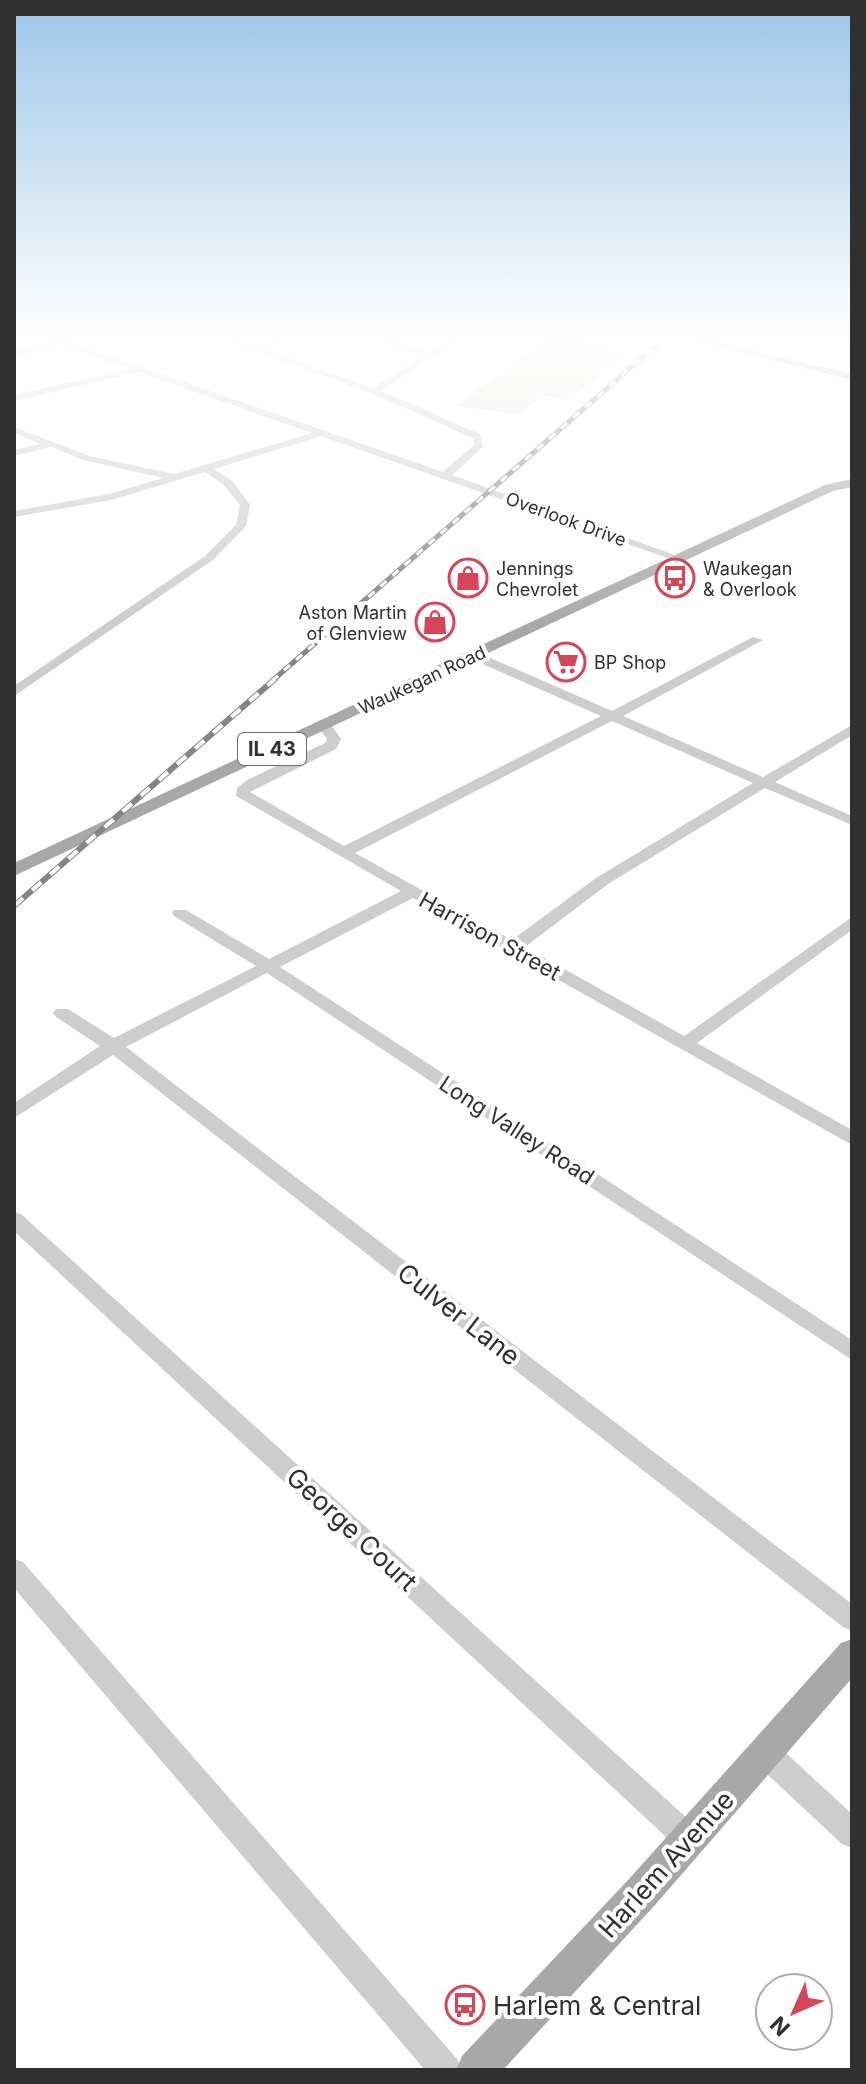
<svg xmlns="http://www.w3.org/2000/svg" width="866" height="2084" font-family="Inter,sans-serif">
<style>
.green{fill:#e4e8dd}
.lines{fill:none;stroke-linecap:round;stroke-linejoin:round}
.minor{fill:#cdcdcd;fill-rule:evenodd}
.major{fill:#a8a8a8;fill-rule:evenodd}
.rail-far1-casing{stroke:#858585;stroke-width:5}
.rail-casing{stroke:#858585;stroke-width:6}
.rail-far1{stroke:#fff;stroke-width:3;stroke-dasharray:8;stroke-linecap:butt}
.rail{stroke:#fff;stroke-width:4;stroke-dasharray:12;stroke-linecap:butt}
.labels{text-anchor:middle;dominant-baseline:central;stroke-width:8;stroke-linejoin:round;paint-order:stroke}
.far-street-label{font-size:18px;fill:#303030;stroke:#fff}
.far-poi-label{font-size:18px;fill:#303030;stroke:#fff;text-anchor:start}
.shield{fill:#fff;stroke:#6e6e6e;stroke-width:2}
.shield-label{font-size:20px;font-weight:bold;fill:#303030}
.street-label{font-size:22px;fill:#303030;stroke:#fff}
.near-street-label{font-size:26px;fill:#303030;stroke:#fff}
.near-poi-label{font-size:26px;fill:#303030;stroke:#fff;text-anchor:start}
</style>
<rect width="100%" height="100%" fill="#fff"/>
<!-- green -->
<path class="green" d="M 542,343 L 625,353 L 569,400 L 542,396 L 517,414 L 456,406 Z"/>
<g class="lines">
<!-- minor -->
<path class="minor" d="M 41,336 L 52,336 L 443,472 L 475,444 L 473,438 L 371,393 L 214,336 L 225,336 L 252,345 L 302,336 L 260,348 L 373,388 L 423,356 L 366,336 L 377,336 L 428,352 L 454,336 L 463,336 L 381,391 L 480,434 L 483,447 L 452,475 L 686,559 L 676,561 L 321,436 L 214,469 L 232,481 L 250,505 L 246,526 L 213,560 L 14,696 L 14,686 L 205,556 L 236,525 L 240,505 L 224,485 L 205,472 L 111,500 L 14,517 L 14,511 L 109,494 L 163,478 L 83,460 L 51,447 L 14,456 L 14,450 L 41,444 L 14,433 L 14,427 L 90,456 L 174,474 L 312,433 L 138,372 L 14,401 L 14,395 L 130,369 L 62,345 L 14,357 L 14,351 L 53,342 Z
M 517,336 L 539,336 L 613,346 C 601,351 530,342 517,336 Z
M 753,637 L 763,640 L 623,716 L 763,777 L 852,725 L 852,735 L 775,782 L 852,816 L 852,825 L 765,788 L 608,884 L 525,947 L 684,1036 L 852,917 L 852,930 L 697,1043 L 852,1130 L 852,1145 L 413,898 L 280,967 L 852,1340 L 852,1360 L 267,973 L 126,1047 L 852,1604 L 852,1631 L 843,1627 L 113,1055 L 14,1118 L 14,1103 L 100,1046 L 56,1017 L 53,1013 L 56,1009 L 68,1009 L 114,1038 L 256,966 L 174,916 L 172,913 L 174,910 L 186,910 L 269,959 L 401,891 L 236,796 L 237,788 L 247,780 L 325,743 L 327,739 L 317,725 L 319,722 L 329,722 L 341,739 L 336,749 L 250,792 L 344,846 L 601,716 L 469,658 L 469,652 L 477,652 L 612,711 ZM 612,721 L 753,783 L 596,878 L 512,940 L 355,853 Z
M 14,1212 L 21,1214 L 699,1829 L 704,1839 L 699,1849 L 689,1854 L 679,1849 L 14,1231 Z
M 14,1559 L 23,1562 L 457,2059 L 462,2070 L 425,2070 L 14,1588 Z
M 765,1739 L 775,1743 L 852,1814 L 852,1848 L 842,1844 L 755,1763 L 751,1753 L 755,1743 Z"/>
<!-- major -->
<path class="major" d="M 675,336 L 691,336 L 852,374 L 852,380 Z
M 852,479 L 852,487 L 833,491 L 14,876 L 14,863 L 825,485 Z
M 852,1639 L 852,1678 L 655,1905 L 503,2070 L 456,2070 L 462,2056 L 629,1879 L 841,1643 Z"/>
<!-- rail-far1 casing -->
<g class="rail-far1-casing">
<path id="rail-far1" d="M 272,681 L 667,336"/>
</g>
<!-- rail casing -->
<g class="rail-casing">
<path id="rail" d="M 14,906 L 275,679"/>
</g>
<!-- rail-far1 -->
<use href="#rail-far1" class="rail-far1"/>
<!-- rail -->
<use href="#rail" class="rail"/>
</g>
<!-- sky -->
<linearGradient id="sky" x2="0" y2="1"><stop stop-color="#9dc6e8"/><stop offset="0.54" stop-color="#fff"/><stop offset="1" stop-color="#fff" stop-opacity="0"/></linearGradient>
<rect width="866" height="627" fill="url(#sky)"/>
<!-- icons -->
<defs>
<g id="shop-ring" transform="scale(2)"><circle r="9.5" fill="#fff" stroke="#d34759" stroke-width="1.5"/><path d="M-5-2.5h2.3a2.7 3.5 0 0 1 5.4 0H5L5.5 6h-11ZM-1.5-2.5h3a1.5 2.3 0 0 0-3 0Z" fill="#d34759"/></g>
<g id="bus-ring" transform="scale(2)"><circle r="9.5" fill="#fff" stroke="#d34759" stroke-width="1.5"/><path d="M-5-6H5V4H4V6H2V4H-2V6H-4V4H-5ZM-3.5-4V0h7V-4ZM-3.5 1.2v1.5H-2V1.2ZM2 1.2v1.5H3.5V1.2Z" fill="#d34759"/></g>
<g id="supermarket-ring" transform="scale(2)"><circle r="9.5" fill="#fff" stroke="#d34759" stroke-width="1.5"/><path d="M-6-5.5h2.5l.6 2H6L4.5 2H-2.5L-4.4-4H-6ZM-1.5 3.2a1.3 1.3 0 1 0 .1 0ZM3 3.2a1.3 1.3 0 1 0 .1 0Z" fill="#d34759"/></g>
</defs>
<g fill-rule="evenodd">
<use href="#shop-ring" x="468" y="578"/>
<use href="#bus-ring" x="675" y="578"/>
<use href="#shop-ring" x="435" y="622"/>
<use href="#supermarket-ring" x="566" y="662"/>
<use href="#bus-ring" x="465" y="2005"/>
</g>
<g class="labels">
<!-- far-street labels -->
<g class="far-street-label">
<text transform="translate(566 519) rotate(20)">Overlook Drive</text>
<text transform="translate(422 680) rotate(-25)">Waukegan Road</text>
</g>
<!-- far-poi labels -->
<g class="far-poi-label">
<text x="496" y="568">Jennings<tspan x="496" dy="21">Chevrolet</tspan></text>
<text x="703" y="568">Waukegan<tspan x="703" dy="21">&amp; Overlook</tspan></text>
<text x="407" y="612" text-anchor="end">Aston Martin<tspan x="407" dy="21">of Glenview</tspan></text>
<text x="594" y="662">BP Shop</text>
</g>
<!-- shield labels -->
<rect class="shield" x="238" y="733" width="68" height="32" rx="6"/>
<g class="shield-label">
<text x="272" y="749">IL 43</text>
</g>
<!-- street labels -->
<g class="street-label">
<text transform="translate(490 936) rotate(29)">Harrison Street</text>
<text transform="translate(517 1130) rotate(33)">Long Valley Road</text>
</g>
<!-- near-street labels -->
<g class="near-street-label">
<text transform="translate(459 1314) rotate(38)">Culver Lane</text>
<text transform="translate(352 1529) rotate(43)">George Court</text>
<text transform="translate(666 1864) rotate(-48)">Harlem Avenue</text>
</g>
<!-- near-poi labels -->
<g class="near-poi-label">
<text x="493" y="2005">Harlem &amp; Central</text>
</g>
</g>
<!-- border -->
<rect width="866" height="2084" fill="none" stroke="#303030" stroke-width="32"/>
<!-- north arrow -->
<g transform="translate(794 2012) rotate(225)"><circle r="38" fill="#ffffff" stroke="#acacac" stroke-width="2"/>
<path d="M0-6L14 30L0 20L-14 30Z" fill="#d34759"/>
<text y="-12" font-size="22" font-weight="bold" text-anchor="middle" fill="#303030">N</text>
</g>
</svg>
